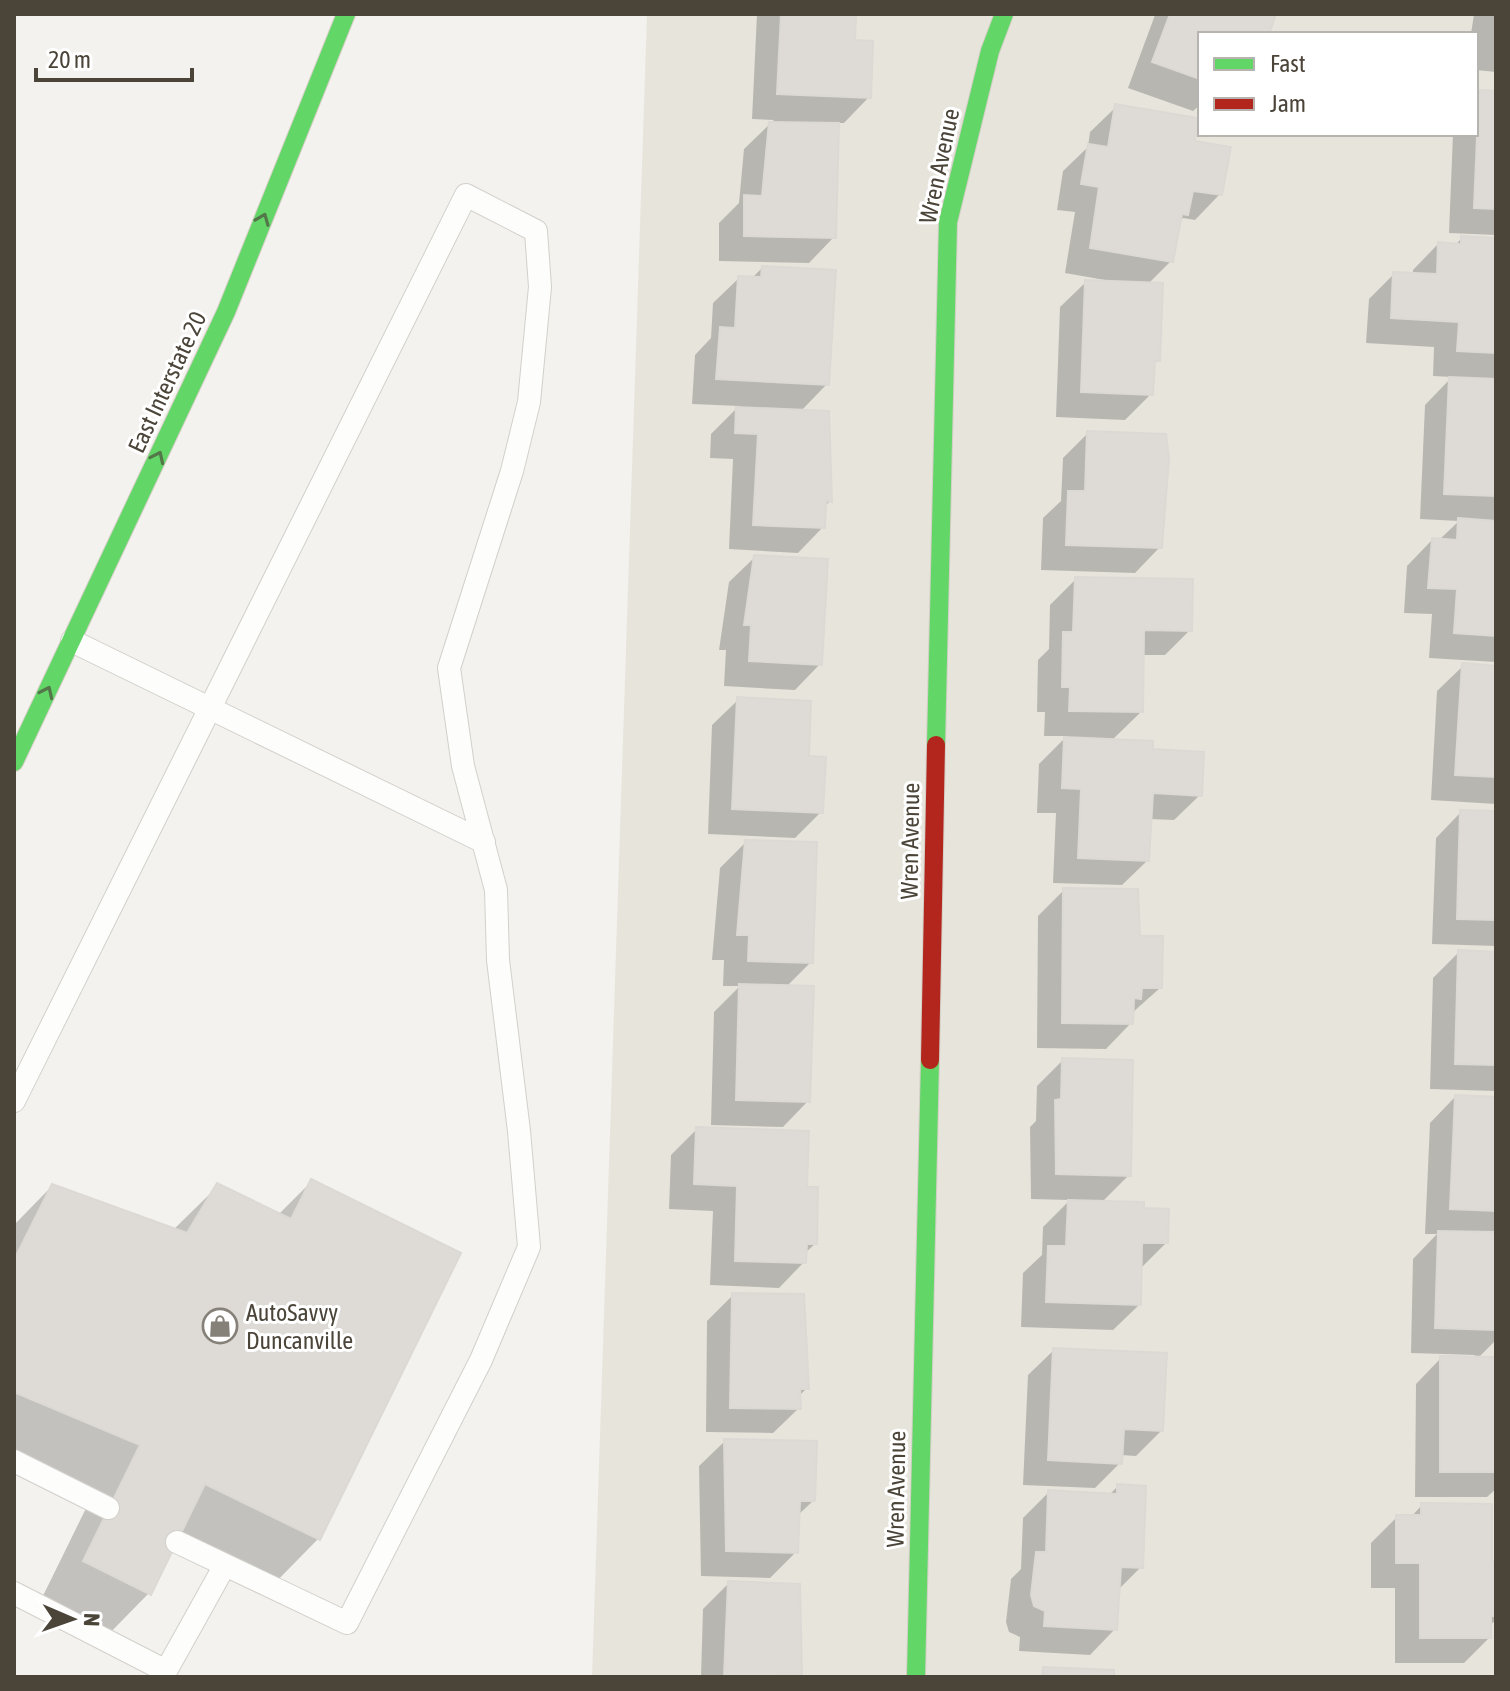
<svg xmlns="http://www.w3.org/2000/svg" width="1510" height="1691" font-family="'Asap Condensed',sans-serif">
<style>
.residential{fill:#e7e4dc;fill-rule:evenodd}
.shadow{fill:#0003}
.building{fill:#dedbd6;stroke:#dcd9d4;stroke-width:2}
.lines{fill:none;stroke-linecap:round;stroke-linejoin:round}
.lane-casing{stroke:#d2d0cb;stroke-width:24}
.fast-casing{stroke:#d3cfc5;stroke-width:20}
.jam-casing{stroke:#d3cfc5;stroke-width:20}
.lane{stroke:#fdfdfc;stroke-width:22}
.fast{stroke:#63d668;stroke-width:18}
.jam{stroke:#b3261e;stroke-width:18}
.oneway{stroke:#537749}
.labels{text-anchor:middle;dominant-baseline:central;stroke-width:6;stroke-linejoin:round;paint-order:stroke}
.street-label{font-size:24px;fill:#4b4439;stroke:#fff}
.poi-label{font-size:24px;fill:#4b4439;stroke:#fff;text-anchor:start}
</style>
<rect width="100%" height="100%" fill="#f4f2ee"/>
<!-- residential -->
<path class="residential" d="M 647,14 L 1496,14 L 1496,1677 L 592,1677 ZM 1200,34 L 1476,34 L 1476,134 L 1200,134 Z"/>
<!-- shadow -->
<path class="shadow" d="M 757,14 L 854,14 L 853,42 L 869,97 L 844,123 L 837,123 L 834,237 L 809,263 L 719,261 L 719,223 L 739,203 L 744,149 L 774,120 L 752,119 Z
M 1152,14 L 1274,14 L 1267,34 L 1200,34 L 1200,105 L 1193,111 L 1128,88 L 1155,15 Z
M 1474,14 L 1496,14 L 1496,72 L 1476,70 L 1476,34 L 1471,34 Z
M 1479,92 L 1496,93 L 1496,235 L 1449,233 L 1453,134 L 1476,134 L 1476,95 Z
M 1116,107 L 1192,142 L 1220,194 L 1195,220 L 1183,218 L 1178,223 L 1171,261 L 1148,284 L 1158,360 L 1153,365 L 1151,394 L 1125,420 L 1056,417 L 1060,307 L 1086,282 L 1104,282 L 1105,280 L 1065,273 L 1075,212 L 1057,210 L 1063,171 L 1088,147 L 1090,132 Z
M 1462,238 L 1496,240 L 1496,662 L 1429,658 L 1432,614 L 1404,613 L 1407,566 L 1432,540 L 1439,540 L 1459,521 L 1420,519 L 1425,405 L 1452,377 L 1433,376 L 1434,347 L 1366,343 L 1369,299 L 1394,274 L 1413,275 L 1413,270 L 1438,244 L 1455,245 Z
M 762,268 L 827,384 L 800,412 L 830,501 L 824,507 L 823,527 L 798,553 L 729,549 L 733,459 L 710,458 L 711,434 L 739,406 L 692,404 L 695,355 L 711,338 L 713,303 L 739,278 L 752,278 Z
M 1088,433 L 1160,547 L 1135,573 L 1041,570 L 1043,518 L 1061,501 L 1063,458 Z
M 755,557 L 820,664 L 795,690 L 724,686 L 726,650 L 719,650 L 729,582 Z
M 1075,580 L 1190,630 L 1165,655 L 1141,655 L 1141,712 L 1111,741 L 1150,751 L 1200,795 L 1174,820 L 1149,819 L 1148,860 L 1122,885 L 1053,883 L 1056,813 L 1037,813 L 1039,764 L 1067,736 L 1044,736 L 1045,712 L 1037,712 L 1038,660 L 1049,649 L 1050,605 Z
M 1463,666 L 1496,668 L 1496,804 L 1431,800 L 1437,691 Z
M 738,700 L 806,758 L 821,812 L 795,838 L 708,834 L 712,725 Z
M 1461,812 L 1496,813 L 1496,946 L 1432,944 L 1436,838 Z
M 746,842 L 811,962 L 786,987 L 808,1101 L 783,1127 L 711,1125 L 714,1012 L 740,986 L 723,986 L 724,960 L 712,960 L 720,868 Z
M 1064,890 L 1138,938 L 1160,988 L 1132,1013 L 1131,1023 L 1106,1049 L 1037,1048 L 1038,916 Z
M 1459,952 L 1496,954 L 1496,1091 L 1430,1089 L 1433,978 Z
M 1063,1060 L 1129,1175 L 1101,1203 L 1142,1210 L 1166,1243 L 1140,1269 L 1139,1305 L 1113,1330 L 1021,1327 L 1023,1273 L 1042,1255 L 1043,1227 L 1070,1200 L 1031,1199 L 1030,1127 L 1036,1121 L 1037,1086 Z
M 1455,1097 L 1496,1099 L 1496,1230 L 1492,1234 L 1496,1234 L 1496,1340 L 1478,1358 L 1496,1359 L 1496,1489 L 1487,1497 L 1415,1497 L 1416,1384 L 1441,1358 L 1475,1358 L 1475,1355 L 1411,1353 L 1413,1259 L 1437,1234 L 1425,1234 L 1430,1123 Z
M 697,1129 L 805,1189 L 815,1244 L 805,1253 L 804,1262 L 779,1288 L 710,1285 L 713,1211 L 669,1209 L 671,1155 Z
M 311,1182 L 459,1254 L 318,1539 L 271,1587 L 175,1540 L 149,1593 L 102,1641 L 37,1608 L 94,1492 L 14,1459 L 14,1225 L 52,1186 L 173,1230 L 218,1186 L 278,1215 Z
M 733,1295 L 807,1388 L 798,1397 L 799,1408 L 773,1433 L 706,1432 L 707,1321 Z
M 1054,1350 L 1161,1431 L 1136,1456 L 1121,1455 L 1120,1463 L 1095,1488 L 1023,1485 L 1028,1375 Z
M 725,1441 L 814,1500 L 797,1516 L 796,1552 L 770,1578 L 701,1576 L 699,1466 Z
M 1118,1486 L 1141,1567 L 1117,1591 L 1115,1629 L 1090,1655 L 1019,1651 L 1020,1637 L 1009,1632 L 1006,1622 L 1011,1579 L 1021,1569 L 1023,1518 L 1049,1492 L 1109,1495 Z
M 1422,1505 L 1490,1563 L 1496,1563 L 1496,1620 L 1489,1626 L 1489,1638 L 1464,1663 L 1395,1663 L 1395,1588 L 1371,1588 L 1371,1543 L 1397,1517 L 1411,1517 Z
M 729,1583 L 800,1674 L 798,1677 L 701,1677 L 703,1609 Z"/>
<!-- building -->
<path class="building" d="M 781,14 L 856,14 L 855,40 L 873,41 L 871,98 L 777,94 Z
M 1170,14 L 1276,14 L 1269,34 L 1200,34 L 1200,79 L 1152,62 Z
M 1479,90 L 1496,91 L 1496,209 L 1474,208 Z
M 1115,104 L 1198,118 L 1195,141 L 1231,147 L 1222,195 L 1193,191 L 1188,215 L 1182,214 L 1173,262 L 1090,248 L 1099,187 L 1081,184 L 1088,144 L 1108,147 Z
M 769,122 L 839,123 L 836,238 L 744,236 L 744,195 L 762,196 Z
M 1461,236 L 1496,238 L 1496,353 L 1457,351 L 1459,322 L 1391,318 L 1393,272 L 1437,274 L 1438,242 L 1461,244 Z
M 762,266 L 836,270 L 829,385 L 716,379 L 720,327 L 735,328 L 738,276 L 761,277 Z
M 1085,280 L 1163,283 L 1160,361 L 1155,361 L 1153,395 L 1081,392 Z
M 1449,377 L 1496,379 L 1496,496 L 1444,494 Z
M 736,407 L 829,411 L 832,502 L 826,501 L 825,528 L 753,525 L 758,434 L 735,433 Z
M 1087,431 L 1166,434 L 1169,458 L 1162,548 L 1066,545 L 1068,491 L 1085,491 Z
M 1458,518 L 1496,521 L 1496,636 L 1454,633 L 1457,589 L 1428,588 L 1432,538 L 1457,540 Z
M 754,555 L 828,559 L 822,665 L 749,661 L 751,625 L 744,625 Z
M 1075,577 L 1193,579 L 1192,631 L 1144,630 L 1143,712 L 1069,711 L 1070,687 L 1062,687 L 1063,632 L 1073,632 Z
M 1462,663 L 1496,666 L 1496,777 L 1455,775 Z
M 737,697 L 811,701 L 809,756 L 826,757 L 823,813 L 732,809 Z
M 1064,737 L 1153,741 L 1153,749 L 1204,752 L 1202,796 L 1153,793 L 1149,861 L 1078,858 L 1081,789 L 1062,788 Z
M 1460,810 L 1496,811 L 1496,920 L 1457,919 Z
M 745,840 L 817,842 L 813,963 L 748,961 L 749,935 L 737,935 Z
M 1063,888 L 1138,889 L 1140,936 L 1163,936 L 1162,988 L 1142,988 L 1141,999 L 1134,998 L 1133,1024 L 1062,1023 Z
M 1458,950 L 1496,952 L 1496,1065 L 1455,1064 Z
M 739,984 L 814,986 L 810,1102 L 736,1100 Z
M 1062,1058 L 1133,1060 L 1131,1176 L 1056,1174 L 1055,1100 L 1061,1099 Z
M 1455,1095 L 1496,1097 L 1496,1211 L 1450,1209 Z
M 696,1127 L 809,1131 L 807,1187 L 818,1187 L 817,1244 L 807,1244 L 806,1263 L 735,1261 L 737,1186 L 694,1184 Z
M 311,1179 L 461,1253 L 320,1540 L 205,1484 L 151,1595 L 83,1561 L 140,1445 L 14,1392 L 14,1260 L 52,1184 L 187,1233 L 217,1183 L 291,1219 Z
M 1068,1200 L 1144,1202 L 1144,1208 L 1169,1209 L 1168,1243 L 1142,1243 L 1141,1305 L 1046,1302 L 1048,1246 L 1066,1246 Z
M 1438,1231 L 1496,1232 L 1496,1330 L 1435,1328 Z
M 732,1293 L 804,1294 L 809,1389 L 800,1389 L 801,1409 L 730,1408 Z
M 1053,1348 L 1167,1353 L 1163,1431 L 1124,1429 L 1122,1464 L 1048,1460 Z
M 1440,1356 L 1496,1357 L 1496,1472 L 1440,1472 Z
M 724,1439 L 817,1441 L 815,1501 L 800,1501 L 798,1553 L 726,1551 Z
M 1117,1484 L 1146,1486 L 1143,1568 L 1121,1567 L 1117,1630 L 1044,1626 L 1045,1611 L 1034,1606 L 1031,1595 L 1036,1552 L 1046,1552 L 1048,1490 L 1117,1494 Z
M 1421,1503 L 1492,1504 L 1492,1561 L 1496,1561 L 1496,1616 L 1491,1616 L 1491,1638 L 1420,1638 L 1420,1563 L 1396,1563 L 1396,1515 L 1421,1515 Z
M 728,1581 L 800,1584 L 802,1675 L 724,1677 Z
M 1043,1667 L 1114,1670 L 1114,1677 L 1042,1677 Z"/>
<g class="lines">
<!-- lane casing -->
<g class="lane-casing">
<path id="lane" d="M 72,641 L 484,842
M 14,1101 L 466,195 L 536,231 L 540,287 L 529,402 L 512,471 L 449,668 L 463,766 L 496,890 L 498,960 L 519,1131 L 529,1247 L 481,1360 L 347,1623 L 177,1542
M 14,1461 L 108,1508
M 14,1593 L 166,1671 L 225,1565"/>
</g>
<!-- fast casing -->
<g class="fast-casing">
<path id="fast" d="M 936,745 L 948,222 L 990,51 L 1004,14
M 14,762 L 226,312 L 346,14
M 916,1677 L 930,1060"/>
</g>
<!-- jam casing -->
<g class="jam-casing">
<path id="jam" d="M 930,1060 L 936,745"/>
</g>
<!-- lane -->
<use href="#lane" class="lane"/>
<!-- fast -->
<use href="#fast" class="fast"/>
<!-- jam -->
<use href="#jam" class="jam"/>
</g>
<!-- one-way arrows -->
<defs><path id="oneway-chevron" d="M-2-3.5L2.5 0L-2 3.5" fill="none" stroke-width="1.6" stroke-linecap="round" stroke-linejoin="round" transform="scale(2)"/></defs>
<g class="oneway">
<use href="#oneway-chevron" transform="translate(263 219) rotate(-68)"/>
<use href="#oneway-chevron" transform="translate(158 457) rotate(-65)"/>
<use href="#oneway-chevron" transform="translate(47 692) rotate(-65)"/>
</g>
<!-- icons -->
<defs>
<g id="shop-ring" transform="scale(1.8)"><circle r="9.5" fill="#fff" stroke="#868178" stroke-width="1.5"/><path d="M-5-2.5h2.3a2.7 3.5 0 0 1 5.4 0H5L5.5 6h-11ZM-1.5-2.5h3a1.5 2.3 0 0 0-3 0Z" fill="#868178"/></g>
</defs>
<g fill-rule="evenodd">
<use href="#shop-ring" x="220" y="1326"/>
</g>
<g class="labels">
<!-- street labels -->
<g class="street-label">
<text transform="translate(939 166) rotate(-78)">Wren Avenue</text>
<text transform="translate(167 382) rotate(-65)">East Interstate 20</text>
<text transform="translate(910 841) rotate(-89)">Wren Avenue</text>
<text transform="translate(896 1489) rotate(-89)">Wren Avenue</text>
</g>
<!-- poi labels -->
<g class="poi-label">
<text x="246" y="1312">AutoSavvy<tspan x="246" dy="28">Duncanville</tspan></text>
</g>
</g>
<!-- border -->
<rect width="1510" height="1691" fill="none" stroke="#4b4439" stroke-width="32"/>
<!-- legend -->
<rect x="1198" y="32" width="280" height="104" fill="#ffffff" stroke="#b7b4b0" stroke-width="2"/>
<rect x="1214" y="58" width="40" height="12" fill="#63d668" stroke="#b7b4b0" stroke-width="2"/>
<text x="1270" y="72" font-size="24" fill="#4b4439">Fast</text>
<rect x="1214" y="98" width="40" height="12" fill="#b3261e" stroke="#b7b4b0" stroke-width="2"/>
<text x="1270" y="112" font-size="24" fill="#4b4439">Jam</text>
<!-- north arrow -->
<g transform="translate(72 1619) rotate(92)" stroke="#ffffff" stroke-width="6" paint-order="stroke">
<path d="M0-6L14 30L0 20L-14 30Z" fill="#4b4439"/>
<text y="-12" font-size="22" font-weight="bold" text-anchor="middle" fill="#4b4439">N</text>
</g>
<!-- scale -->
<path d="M36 68v12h156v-12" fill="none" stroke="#4b4439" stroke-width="4"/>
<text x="48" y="68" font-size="24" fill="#4b4439" stroke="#ffffff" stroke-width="6" paint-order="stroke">20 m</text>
</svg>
